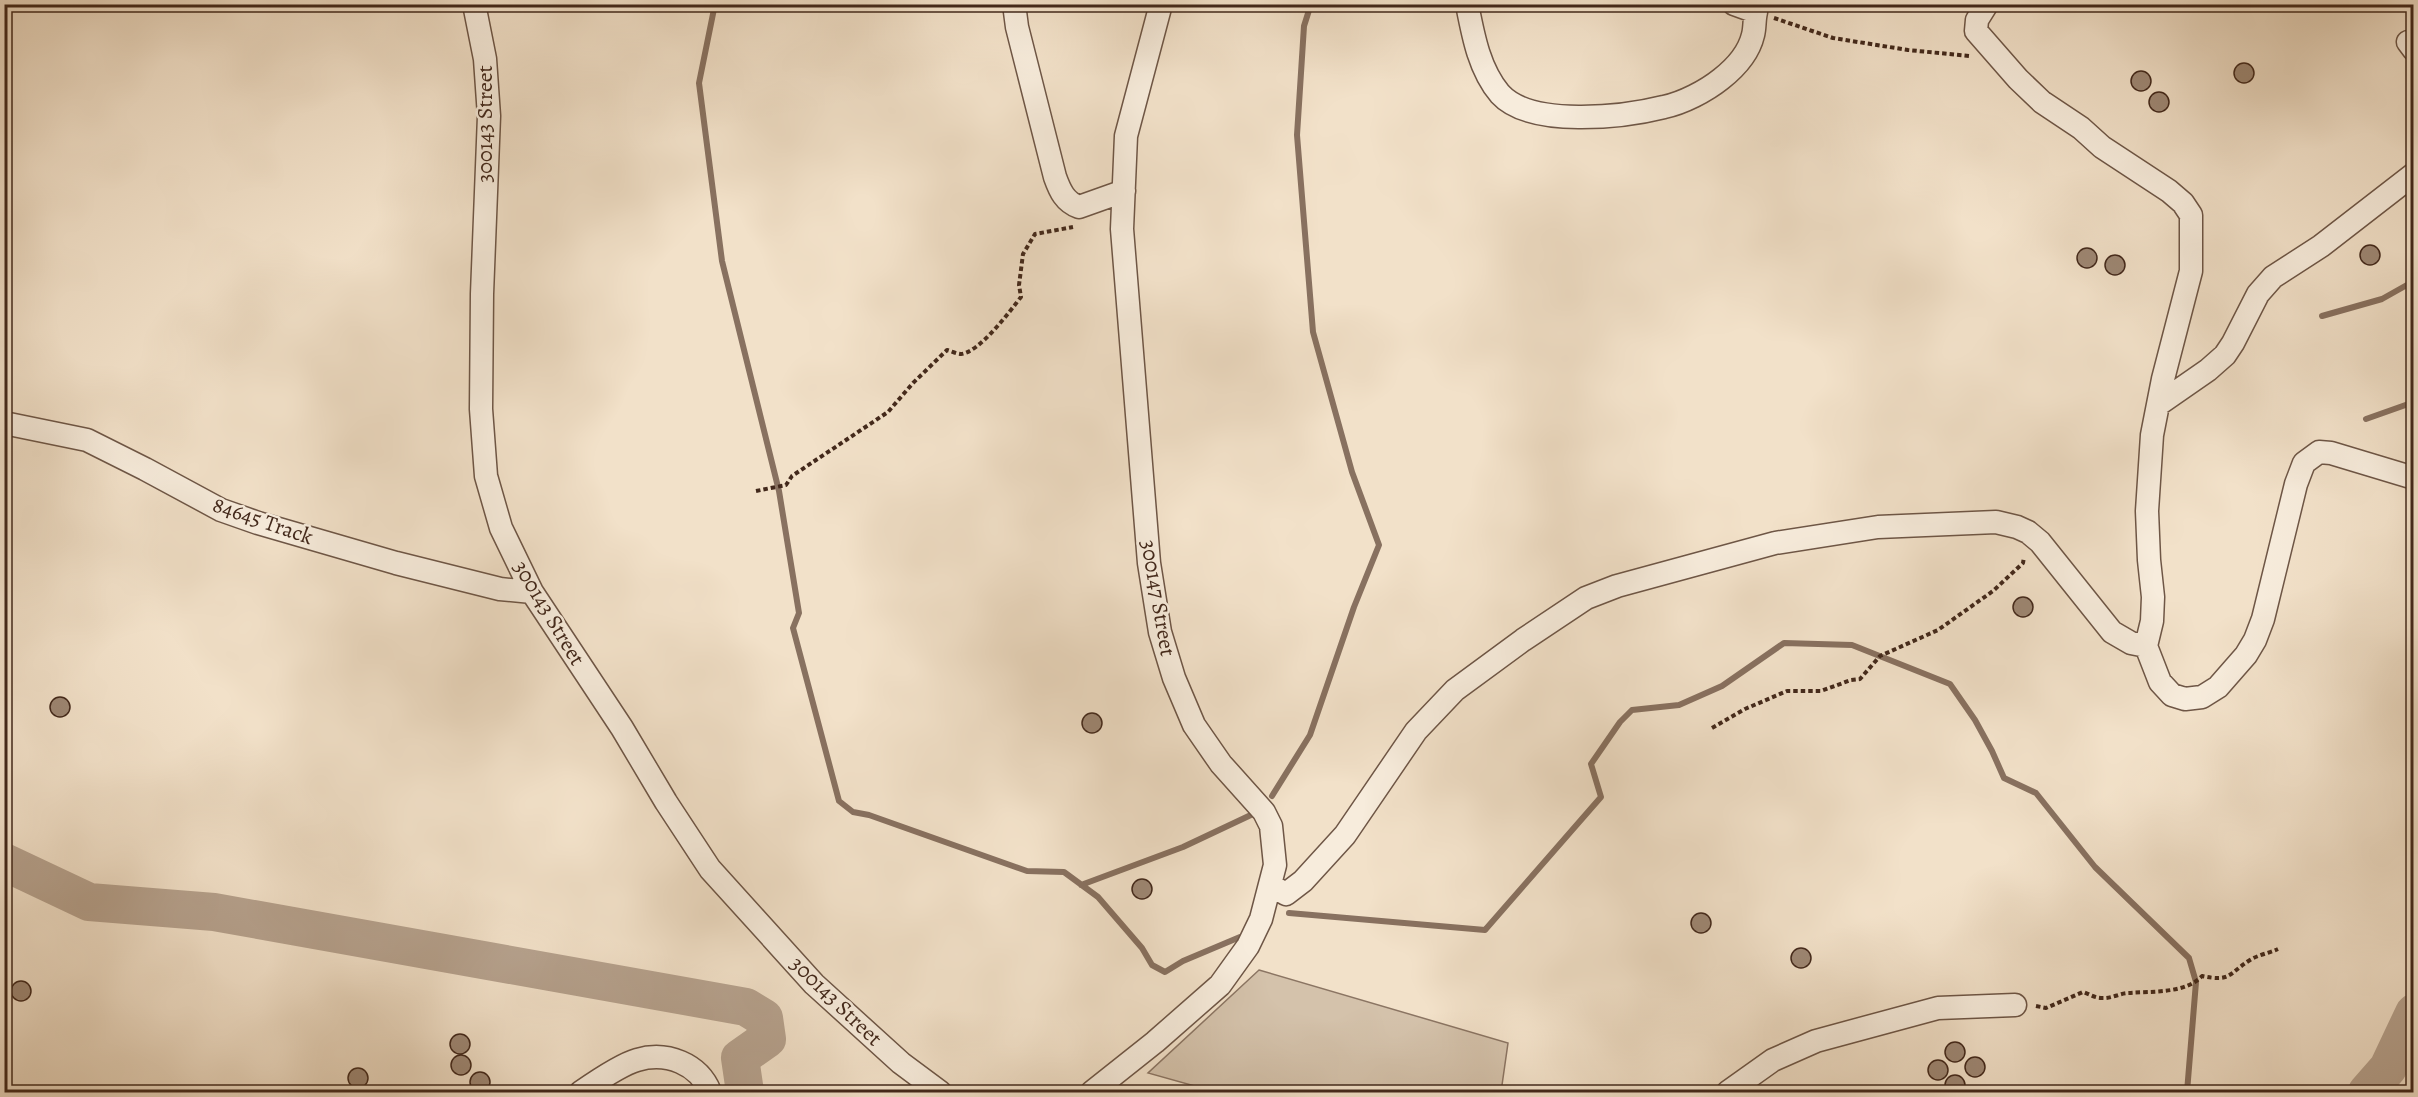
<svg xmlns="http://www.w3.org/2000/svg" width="2418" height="1097" font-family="Alegreya,serif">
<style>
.green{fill:#d4c2ab;stroke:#8b7563;stroke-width:1.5}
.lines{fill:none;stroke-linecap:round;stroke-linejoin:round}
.stream{stroke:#887160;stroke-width:6}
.river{stroke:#b6a28e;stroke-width:38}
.building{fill:#9e8875;stroke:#42281b;stroke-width:1.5}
.street-casing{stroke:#6e5646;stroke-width:25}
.path{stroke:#42281b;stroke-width:4;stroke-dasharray:4.5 3;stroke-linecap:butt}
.street{stroke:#f7ecdc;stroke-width:22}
.labels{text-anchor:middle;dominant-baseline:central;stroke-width:5;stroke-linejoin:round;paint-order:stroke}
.street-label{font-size:22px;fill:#42281b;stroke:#f7ecdc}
</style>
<rect width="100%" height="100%" fill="#f2e1c9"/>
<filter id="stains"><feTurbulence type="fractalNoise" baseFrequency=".00333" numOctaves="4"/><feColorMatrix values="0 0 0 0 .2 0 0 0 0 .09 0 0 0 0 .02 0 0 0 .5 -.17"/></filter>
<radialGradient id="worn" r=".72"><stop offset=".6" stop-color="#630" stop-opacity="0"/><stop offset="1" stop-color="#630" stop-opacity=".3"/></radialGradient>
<!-- green -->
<path class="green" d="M 1259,970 L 1508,1043 L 1501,1092 L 1216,1092 L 1148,1073 Z"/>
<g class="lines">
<!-- stream -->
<path class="stream" d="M 715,4 L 699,83 L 722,261 L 779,491 L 799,613 L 793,628 L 839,801 L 853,812 L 869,815 L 1027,871 L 1064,872 L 1098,897 L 1142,948 L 1152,965 L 1165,972 L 1183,961 L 1240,937
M 2322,316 L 2382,299 L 2414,281
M 2366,419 L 2414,402
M 1272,796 L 1310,735 L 1354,607 L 1379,545 L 1352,472 L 1313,332 L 1297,135 L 1304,26 L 1311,4
M 4,876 L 15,867
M 1081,885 L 1183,847 L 1253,814
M 1289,913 L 1485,930 L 1601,797 L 1591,764 L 1620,722 L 1632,710 L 1679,705 L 1722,686 L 1784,643 L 1852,645 L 1950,684 L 1975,720 L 1992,751 L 2004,778 L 2036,793 L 2095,867 L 2189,958 L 2196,982 L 2187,1092"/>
<!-- river -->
<path class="river" d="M 4,862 L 89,902 L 214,912 L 746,1007 L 764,1018 L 767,1039 L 740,1058 L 745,1092
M 2367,1092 L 2388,1068 L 2414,1013"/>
</g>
<!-- building -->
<path class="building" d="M2234 73a10 10 0 1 1 20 0a10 10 0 1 1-20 0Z
M2131 81a10 10 0 1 1 20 0a10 10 0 1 1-20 0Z
M2149 102a10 10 0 1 1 20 0a10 10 0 1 1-20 0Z
M2360 255a10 10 0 1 1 20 0a10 10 0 1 1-20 0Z
M2077 258a10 10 0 1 1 20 0a10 10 0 1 1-20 0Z
M2105 265a10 10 0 1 1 20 0a10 10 0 1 1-20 0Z
M2013 607a10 10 0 1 1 20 0a10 10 0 1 1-20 0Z
M50 707a10 10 0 1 1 20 0a10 10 0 1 1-20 0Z
M1082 723a10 10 0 1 1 20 0a10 10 0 1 1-20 0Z
M1132 889a10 10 0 1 1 20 0a10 10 0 1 1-20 0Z
M1691 923a10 10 0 1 1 20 0a10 10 0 1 1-20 0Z
M1791 958a10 10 0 1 1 20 0a10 10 0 1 1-20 0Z
M11 991a10 10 0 1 1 20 0a10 10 0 1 1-20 0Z
M450 1044a10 10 0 1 1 20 0a10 10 0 1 1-20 0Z
M1945 1052a10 10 0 1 1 20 0a10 10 0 1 1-20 0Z
M451 1065a10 10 0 1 1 20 0a10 10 0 1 1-20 0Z
M1965 1067a10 10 0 1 1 20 0a10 10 0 1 1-20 0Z
M1928 1070a10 10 0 1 1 20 0a10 10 0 1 1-20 0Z
M348 1078a10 10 0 1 1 20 0a10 10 0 1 1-20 0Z
M470 1082a10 10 0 1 1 20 0a10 10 0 1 1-20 0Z
M1945 1085a10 10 0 1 1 20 0a10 10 0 1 1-20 0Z"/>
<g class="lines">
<!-- street casing -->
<g class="street-casing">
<path id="street" d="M 474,4 L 485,59 L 489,116 L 482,294 L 481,409 L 486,476 L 501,528 L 532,592 L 622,728 L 666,802 L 710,869 L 814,984 L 901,1063 L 940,1092
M 1014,4 L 1017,27 L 1055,177 C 1060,191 1065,202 1079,207 L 1124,191
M 1467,4 C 1473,35 1479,69 1500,94 C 1531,128 1624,117 1664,107 C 1683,103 1706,91 1721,79 C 1735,68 1749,52 1753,35 C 1755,28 1754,20 1756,12 L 1734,4
M 1987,4 L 1977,20 L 1976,31 L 2018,79 L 2042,102 L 2081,128 L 2102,147 L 2169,191 L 2183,203 L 2191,215 L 2191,271 L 2163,379 L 2152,435 L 2147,511 L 2149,560 L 2153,597 L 2152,621 L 2146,646 L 2160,682 L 2172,695 L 2185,699 L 2202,697 L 2218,687 L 2246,655 L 2255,640 L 2263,619 L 2296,484 L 2304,463 L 2319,452 L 2331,453 L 2414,478
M 2408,42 L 2414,50
M 2159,404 L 2208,370 L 2225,355 L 2233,343 L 2258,294 L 2273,277 L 2321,246 L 2414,174
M 4,423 L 87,440 L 145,469 L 221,510 L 258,523 L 396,563 L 500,589 L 532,592
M 1270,885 L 1286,894 L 1303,881 L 1345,835 L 1416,731 L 1455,690 L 1523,640 L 1586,598 L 1617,586 L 1775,543 L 1878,527 L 1996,522 L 2017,527 L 2028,532 L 2040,542 L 2112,632 L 2131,643 L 2146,646
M 581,1092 C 594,1083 623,1064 637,1060 C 667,1051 699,1064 710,1092
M 1092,1092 L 1155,1042 L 1220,985 L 1248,946 L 1261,919 L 1275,865 L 1271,826 L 1264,812 L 1221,764 L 1194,725 L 1174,678 L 1160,632 L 1149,563 L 1122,229 L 1126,136 L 1161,4
M 1728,1092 L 1773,1060 L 1816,1041 L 1938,1008 L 2015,1005"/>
</g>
<!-- path -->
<path class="path" d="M 1774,18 L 1833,38 L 1908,50 L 1969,56
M 756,491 L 786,485 L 792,476 L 888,412 L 913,383 L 947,350 C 951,351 957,354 961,354 C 980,352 1010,311 1021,297 L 1019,285 L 1023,254 L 1035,234 L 1073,227
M 1712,728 L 1745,709 L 1787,691 L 1821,691 L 1851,680 L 1860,679 L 1880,656 L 1938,630 L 1993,591 L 2023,563 L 2024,557
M 2036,1006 L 2046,1008 L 2083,992 C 2089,994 2095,998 2101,998 C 2111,999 2120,993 2129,993 C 2152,991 2185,994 2202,976 C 2231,982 2228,974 2250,960 C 2258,955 2269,953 2278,949"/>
<!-- street -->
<use href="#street" class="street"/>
</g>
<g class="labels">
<!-- street labels -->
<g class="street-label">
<text transform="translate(485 124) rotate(-90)">300143 Street</text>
<text transform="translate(263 521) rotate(19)">84645 Track</text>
<text transform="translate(1158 598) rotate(80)">300147 Street</text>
<text transform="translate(549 613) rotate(59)">300143 Street</text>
<text transform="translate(836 1001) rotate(44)">300143 Street</text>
</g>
</g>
<!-- margin -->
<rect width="2418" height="1097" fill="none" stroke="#f2e1c9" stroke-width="24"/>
<rect x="6" y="6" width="2406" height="1085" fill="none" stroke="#42281b" stroke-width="3"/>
<rect x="12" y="12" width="2394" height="1073" fill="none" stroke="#42281b" stroke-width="1.5"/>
<rect width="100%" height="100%" filter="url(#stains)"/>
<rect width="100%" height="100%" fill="url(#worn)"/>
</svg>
